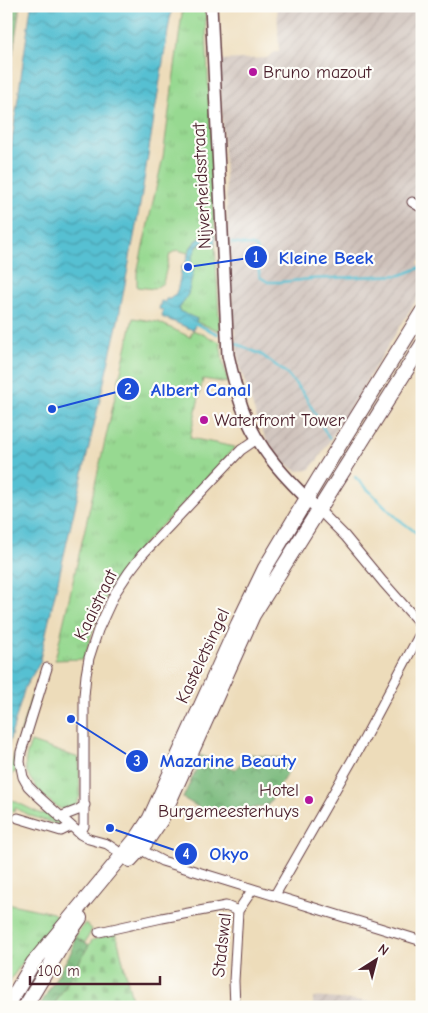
<svg xmlns="http://www.w3.org/2000/svg" width="428" height="1013" font-family="'Comic Neue',sans-serif">
<style>
.industrial{fill:url(#industrial-furrows)}
.grass{fill:url(#grass-tufts);stroke:#707c5e}
.forest{fill:url(#forest-crowns);stroke:#626c53}
.cemetery{fill:url(#cemetery-stones);stroke:#707c5e}
.water{fill:url(#water-waves);stroke:#50707e}
.lines{fill:none;stroke-linecap:round;stroke-linejoin:round}
.stream{stroke:#56c0d2;stroke-width:2.5}
.minor-casing{stroke:#623b40;stroke-width:11}
.tertiary-casing{stroke:#623b40;stroke-width:14}
.primary-casing{stroke:#623b40;stroke-width:16}
.minor{stroke:#fff;stroke-width:9}
.tertiary{stroke:#fff;stroke-width:11}
.primary{stroke:#fff;stroke-width:14}
.poi-dot{fill:#b5179e;stroke:#fdfcf7;stroke-width:2}
.labels{text-anchor:middle;dominant-baseline:central;stroke-width:4.5;stroke-linejoin:round;paint-order:stroke}
.poi-label{font-size:18px;fill:#4a1f2b;stroke:#fdfcf7;text-anchor:start}
.street-label{font-size:18px;fill:#4a1f2b;stroke:#fdfcf7}
.leader{fill:none;stroke:#1d4ed8;stroke-width:2}
.callout-dot{fill:#1d4ed8;stroke:#fdfcf7;stroke-width:2}
.mark-label{font-size:15px;text-anchor:middle;font-weight:bold;fill:#fff}
.callout-label{font-size:19px;text-anchor:middle;font-weight:bold;fill:#1d4ed8;stroke:#fdfcf7;stroke-width:4.5;stroke-linejoin:round;paint-order:stroke}
</style>
<defs>
<pattern id="industrial-furrows" width="10" height="10" patternUnits="userSpaceOnUse" patternTransform="scale(1.25)"><rect width="10" height="10" fill="#cec1ba"/><path d="M-1 1l2-2M0 10L10 0M9 11l2-2" fill="none" stroke="#b2a5a0"/></pattern>
<pattern id="grass-tufts" width="24" height="20" patternUnits="userSpaceOnUse" patternTransform="scale(1.25)"><rect width="24" height="20" fill="#97d991"/><path d="M3 7l-1-3M5 7V3M7 7l1-3M15 17l-1-3M17 17v-4M19 17l1-3" fill="none" stroke="#84ba7d"/></pattern>
<pattern id="forest-crowns" width="20" height="18" patternUnits="userSpaceOnUse" patternTransform="scale(1.25)"><rect width="20" height="18" fill="#79b97b"/><path d="M2 6a3 3 0 1 1 6 0M12 15a3 3 0 1 1 6 0" fill="none" stroke="#659665"/></pattern>
<pattern id="cemetery-stones" width="16" height="16" patternUnits="userSpaceOnUse" patternTransform="scale(1.25)"><rect width="16" height="16" fill="#97d991"/><path d="M2 7V4a2 2 0 0 1 4 0v3zM10 15v-3a2 2 0 0 1 4 0v3z" fill="#84ba7d"/></pattern>
<pattern id="water-waves" width="16" height="10" patternUnits="userSpaceOnUse" patternTransform="scale(1.25)"><rect width="16" height="10" fill="#56c0d2"/><path d="M0 5q4-4 8 0t8 0" fill="none" stroke="#499bab"/></pattern>
</defs>
<rect width="100%" height="100%" fill="#fdfcf7"/>
<filter id="ink" filterUnits="userSpaceOnUse"><feTurbulence type="fractalNoise" baseFrequency=".02" numOctaves="2"/><feDisplacementMap in="SourceGraphic" scale="10" xChannelSelector="R" yChannelSelector="G"/><feConvolveMatrix kernelMatrix="1 2 1 2 8 2 1 2 1" color-interpolation-filters="sRGB"/></filter>
<filter id="wash" filterUnits="userSpaceOnUse"><feTurbulence type="fractalNoise" baseFrequency=".0096" numOctaves="4" result="noise"/><feDisplacementMap in="SourceGraphic" scale="20" xChannelSelector="R" yChannelSelector="G"/><feGaussianBlur stdDeviation="1.12" result="paint"/><feColorMatrix in="noise" values="0 0 0 0 0 0 0 0 0 0 0 0 0 0 0 0 0 1.4 0 .05"/><feComposite in="paint" operator="in"/></filter>
<g filter="url(#wash)">
<rect width="100%" height="100%" fill="#eddcba"/>
<!-- industrial -->
<path class="industrial" d="M 277,6 L 422,6 L 422,260 L 418,262 L 422,273 L 422,291 L 319,458 L 309,470 L 297,471 L 282,461 L 266,439 L 256,416 L 240,368 L 233,321 L 219,60 L 267,58 L 275,52 L 279,52 Z
M 313,997 L 415,1005 L 420,1001 L 422,1001 L 422,1007 L 313,1007 Z"/>
<!-- grass -->
<path class="grass" d="M 183,6 L 205,6 L 215,236 C 201,236 194,239 188,253 L 177,250 L 170,254 L 163,283 L 154,289 L 137,287 L 137,273 L 163,157 Z
M 207,241 L 215,244 L 220,331 L 196,322 L 197,319 L 179,311 L 179,309 L 188,294 L 193,269 L 190,268 C 193,255 193,247 207,241 Z
M 133,318 L 158,322 L 190,337 L 193,330 L 220,342 L 223,362 L 228,383 L 203,379 L 190,438 L 235,447 C 213,472 190,496 167,520 C 148,539 129,558 115,581 C 100,605 92,632 84,659 L 55,660 Z
M 36,688 L 19,743 L 15,757 L 16,773 L 14,772 L 12,774 L 6,797 L 6,782 L 31,697 Z
M 31,742 L 79,758 L 80,796 L 74,808 C 71,809 69,810 66,810 C 54,810 28,781 26,769 C 24,760 28,750 31,742 Z
M 6,797 L 41,814 L 48,812 L 60,823 L 60,824 L 58,825 L 31,816 L 15,808 L 14,812 L 12,811 L 10,814 L 12,816 L 6,845 Z
M 6,903 L 53,913 L 58,918 L 35,946 L 10,980 L 11,981 L 6,985 Z
M 85,923 L 92,929 L 85,943 L 75,937 Z"/>
<!-- forest -->
<path class="forest" d="M 6,6 L 20,6 L 6,100 Z
M 251,754 L 295,760 L 268,805 L 250,809 L 249,816 L 211,815 L 183,798 L 200,761 L 200,755 L 235,769 Z
M 75,937 L 89,945 L 53,1007 L 39,1007 L 71,952 Z"/>
<!-- cemetery -->
<path class="cemetery" d="M 116,933 L 134,1007 L 53,1007 L 92,940 Z"/>
<!-- water -->
<path class="water" d="M 31,6 L 172,6 L 140,205 L 118,321 L 40,659 L 41,661 L 25,687 L 6,753 L 6,183 Z
M 206,236 L 215,236 L 215,244 C 213,243 210,241 207,241 C 195,242 192,259 190,268 L 194,269 L 188,294 L 179,309 L 179,311 L 197,319 L 193,330 L 162,317 L 163,310 L 159,309 L 161,301 L 165,302 L 166,299 L 170,299 L 176,293 L 178,288 L 182,266 L 185,266 C 188,252 191,241 206,236 Z"/>
<g class="lines">
<!-- stream -->
<path class="stream" d="M 232,243 L 253,246 L 257,249 C 260,258 257,268 260,277 L 268,282 L 281,282 L 310,279 L 401,275 L 422,267
M 194,323 L 218,334
M 235,343 L 262,355 L 286,373 L 304,394 L 329,438
M 355,477 L 397,518 L 422,537"/>
</g>
</g>
<g filter="url(#ink)">
<g class="lines">
<!-- minor casing -->
<g class="minor-casing">
<path id="minor" d="M 412,202 L 422,208
M 318,509 L 345,536 L 383,582 L 422,626
M 47,668 L 21,752 L 20,762 L 23,777 L 28,786 L 37,795 L 80,834 L 89,839 L 107,844 L 116,850
M 60,817 L 78,810 L 85,805
M 18,818 L 61,831 L 71,826
M 80,834 L 84,826 L 84,696 L 86,675 L 89,658 L 98,630 L 115,593 L 129,572 L 142,555 L 241,450 L 257,439
M 141,848 L 147,853 L 162,861 L 422,941
M 275,895 L 362,743 L 422,630
M 99,932 L 162,918 L 226,906 L 238,911
M 235,1007 L 234,981 L 238,911 L 253,889"/>
</g>
<!-- tertiary casing -->
<g class="tertiary-casing">
<path id="tertiary" d="M 211,6 L 228,355 C 232,373 236,390 242,407 C 257,449 287,480 318,509"/>
</g>
<!-- primary casing -->
<g class="primary-casing">
<path id="primary" d="M 130,860 L 144,845 L 161,820 L 253,615 L 422,345
M 7,1007 L 33,963 L 139,835 L 150,818 L 238,624 L 265,568 L 319,478 L 422,312
M 25,1007 L 70,932 L 80,918"/>
</g>
<!-- minor -->
<use href="#minor" class="minor"/>
<!-- tertiary -->
<use href="#tertiary" class="tertiary"/>
<!-- primary -->
<use href="#primary" class="primary"/>
</g>
</g>
<!-- markers -->
<g class="poi-dot">
<circle cx="253" cy="72" r="5"/>
<circle cx="204" cy="420" r="5"/>
<circle cx="309" cy="800" r="5"/>
</g>
<g class="labels">
<!-- poi labels -->
<g class="poi-label">
<text x="263" y="72">Bruno mazout</text>
<text x="214" y="420">Waterfront Tower</text>
<text x="299" y="790" text-anchor="end">Hotel<tspan x="299" dy="21">Burgemeesterhuys</tspan></text>
</g>
<!-- street labels -->
<g class="street-label">
<text transform="translate(202 186) rotate(-93)">Nijverheidsstraat</text>
<text transform="translate(96 605) rotate(-64)">Kaaistraat</text>
<text transform="translate(203 656) rotate(-65)">Kasteletsingel</text>
<text transform="translate(222 945) rotate(-84)">Stadswal</text>
</g>
</g>
<!-- callouts -->
<path class="leader" d="M188 267L256 257M52 409L128 389M71 719L137 761M110 828L186 854"/>
<g class="callout-dot">
<circle cx="188" cy="267" r="5"/>
<circle cx="52" cy="409" r="5"/>
<circle cx="71" cy="719" r="5"/>
<circle cx="110" cy="828" r="5"/>
<circle cx="256" cy="257" r="12"/>
<circle cx="128" cy="389" r="12"/>
<circle cx="137" cy="761" r="12"/>
<circle cx="186" cy="854" r="12"/>
</g>
<g class="mark-label">
<text x="256" y="262">1</text>
<text x="128" y="394">2</text>
<text x="137" y="766">3</text>
<text x="186" y="859">4</text>
</g>
<g class="callout-label">
<text x="326" y="264">Kleine Beek</text>
<text x="201" y="396">Albert Canal</text>
<text x="228" y="767">Mazarine Beauty</text>
<text x="229" y="860">Okyo</text>
</g>
<!-- margin -->
<rect width="428" height="1013" fill="none" stroke="#fdfcf7" stroke-width="25"/>
<!-- north arrow -->
<g transform="translate(376 960) rotate(36)" stroke="#fdfcf7" stroke-width="4" paint-order="stroke">
<path d="M0-4L9 19L0 12L-9 19Z" fill="#4a1f2b"/>
<text y="-8" font-size="14" font-weight="bold" text-anchor="middle" fill="#4a1f2b">N</text>
</g>
<!-- scale -->
<path d="M30 976v8h130v-8" fill="none" stroke="#4a1f2b" stroke-width="2.5"/>
<text x="38" y="976" font-size="15" fill="#4a1f2b" stroke="#fdfcf7" stroke-width="4" paint-order="stroke">100 m</text>
</svg>
